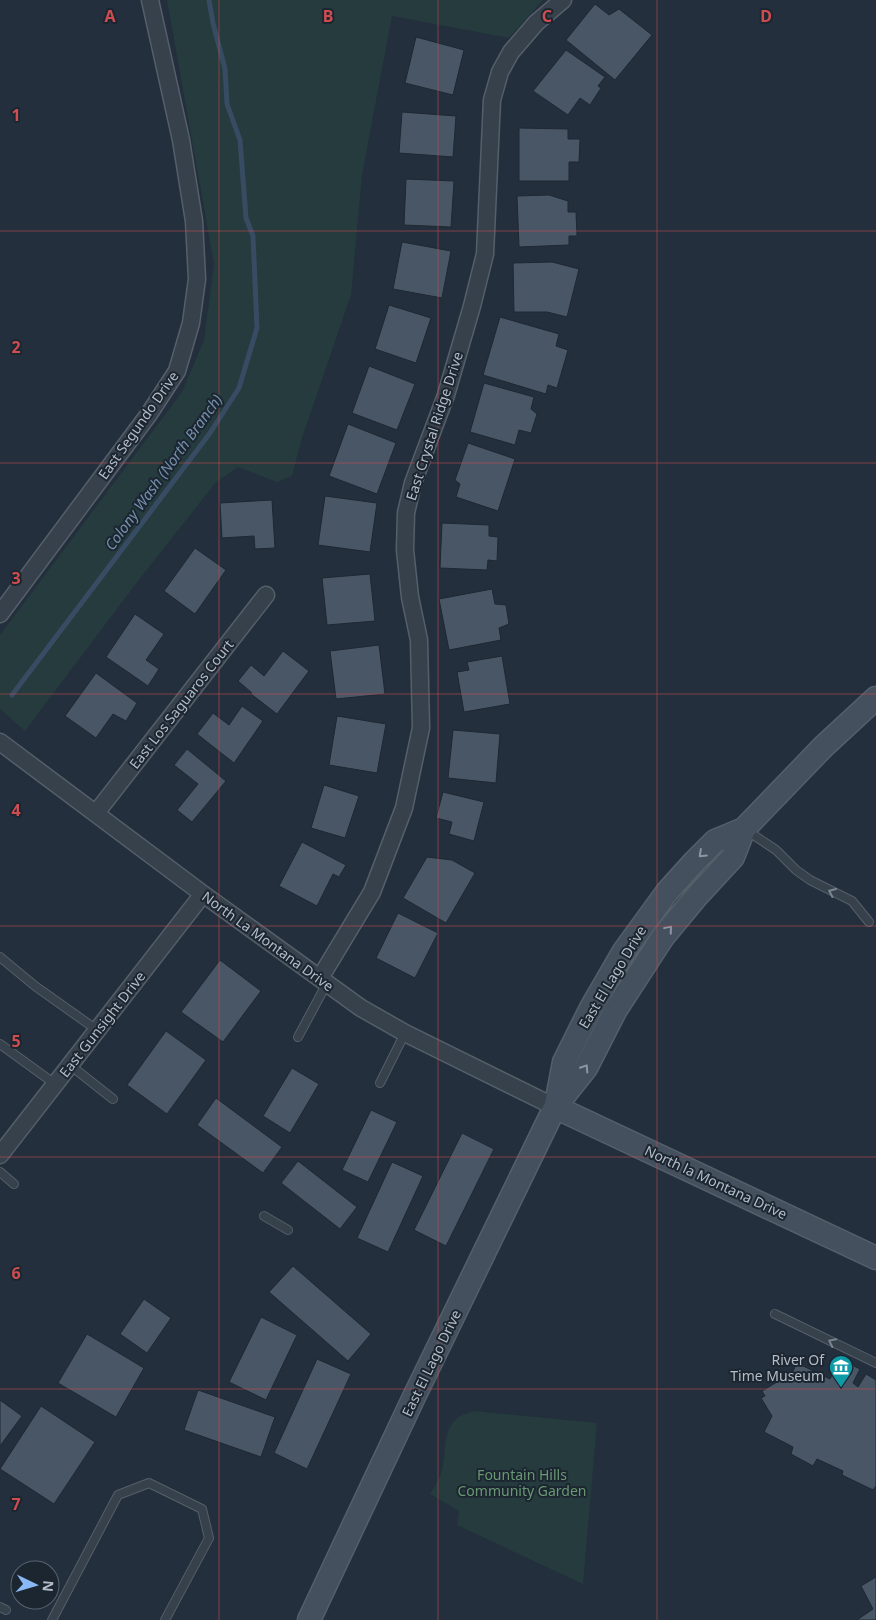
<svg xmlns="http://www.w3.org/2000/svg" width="876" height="1620" font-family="'Noto Sans',sans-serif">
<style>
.green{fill:#253b3d}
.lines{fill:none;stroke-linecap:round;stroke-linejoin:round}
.stream{stroke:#374c63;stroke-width:5}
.building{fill:#495665;stroke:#1e2833}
.lane-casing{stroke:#555f6a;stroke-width:10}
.street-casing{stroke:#555f6a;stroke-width:19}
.secondary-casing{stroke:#555f6a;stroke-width:25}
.lane{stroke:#37414c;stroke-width:8}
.street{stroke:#37414c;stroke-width:16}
.secondary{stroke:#45505f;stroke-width:22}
.oneway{stroke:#8c96a3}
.oneway2{stroke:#7b8590}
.grid{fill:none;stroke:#cd4d50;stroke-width:1;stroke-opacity:0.55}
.labels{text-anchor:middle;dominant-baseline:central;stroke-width:4;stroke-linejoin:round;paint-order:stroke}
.street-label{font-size:14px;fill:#b3bcc8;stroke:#1c2631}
.poi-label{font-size:14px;fill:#b3bcc8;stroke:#1c2631;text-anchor:end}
.park-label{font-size:14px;fill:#6a9873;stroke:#1c2631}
.water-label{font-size:15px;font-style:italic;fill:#738eaa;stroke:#1c2631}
.grid-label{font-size:16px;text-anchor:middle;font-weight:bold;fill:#cd4d50;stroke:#1c2631;stroke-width:4;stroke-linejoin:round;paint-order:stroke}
</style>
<rect width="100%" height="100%" fill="#232f3c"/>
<!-- green -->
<path class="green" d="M 167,0 L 543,0 L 509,38 L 392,16 L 362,175 L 351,295 L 302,438 L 292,476 L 277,482 L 238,467 L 216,482 L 135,585 L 25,731 L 0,709 L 0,635 L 182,392 L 204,340 L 214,264 Z
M 474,1411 L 597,1423 L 583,1584 L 457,1525 L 459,1511 L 430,1494 C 434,1487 440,1478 442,1470 C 448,1443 440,1419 474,1411 Z"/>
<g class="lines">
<!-- stream -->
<path class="stream" d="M 12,695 L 210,433 L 239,388 L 257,328 L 253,236 L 246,218 L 240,140 L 227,104 L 225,69 L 213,23 L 209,0"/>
</g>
<!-- building -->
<path class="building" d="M 595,4 L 609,15 L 619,9 L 652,35 L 615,80 L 566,40 Z
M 416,37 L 464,50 L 453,95 L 405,83 Z
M 566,50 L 605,77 L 598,86 L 601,88 L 590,105 L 580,98 L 568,115 L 533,91 Z
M 402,112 L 456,116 L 453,157 L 399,153 Z
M 519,128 L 568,129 L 568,139 L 580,139 L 579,162 L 569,162 L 569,181 L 519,181 Z
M 406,179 L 454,181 L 451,227 L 404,225 Z
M 549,195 L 568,201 L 568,212 L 576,212 L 577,236 L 569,236 L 569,245 L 519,247 L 517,196 Z
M 402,242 L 451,251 L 442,298 L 393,289 Z
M 552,262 L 579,269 L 567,317 L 547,312 L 514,312 L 513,263 Z
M 389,305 L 431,318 L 416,363 L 375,349 Z
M 500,317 L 559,334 L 556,346 L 568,350 L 557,388 L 548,385 L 546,394 L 483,375 Z
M 369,366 L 415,384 L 397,430 L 352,413 Z
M 484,383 L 534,397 L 531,409 L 537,414 L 531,433 L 519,430 L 515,445 L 470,432 Z
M 348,424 L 396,443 L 377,494 L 329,476 Z
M 468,443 L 515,459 L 498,511 L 456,497 L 460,484 L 455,480 Z
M 325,496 L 377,503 L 370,552 L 318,545 Z
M 272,500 L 275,548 L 255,549 L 254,536 L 222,538 L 220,503 Z
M 442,523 L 489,525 L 489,536 L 498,537 L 497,561 L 488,560 L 487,570 L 440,568 Z
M 195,548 L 226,570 L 195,614 L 164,591 Z
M 370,574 L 375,621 L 327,625 L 322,578 Z
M 492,589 L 495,604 L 506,605 L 509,624 L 499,628 L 501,640 L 449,650 L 439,599 Z
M 135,614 L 164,634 L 146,660 L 159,669 L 148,686 L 106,657 Z
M 379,645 L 385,694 L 336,699 L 330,651 Z
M 283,651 L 309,671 L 277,714 L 251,694 L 252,693 L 238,681 L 251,665 L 264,676 Z
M 502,656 L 510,704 L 464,712 L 457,672 L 469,670 L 467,662 Z
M 96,673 L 137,703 L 126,721 L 113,714 L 96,738 L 65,716 Z
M 242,706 L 263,721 L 234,763 L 197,734 L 213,713 L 229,725 Z
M 337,716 L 386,724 L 377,773 L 329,765 Z
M 453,730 L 500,734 L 496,783 L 448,778 Z
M 187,749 L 226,781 L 192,822 L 177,810 L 198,784 L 174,765 Z
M 324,785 L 359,796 L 345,838 L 311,828 Z
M 443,792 L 484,802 L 474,841 L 449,834 L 452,822 L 436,818 Z
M 302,842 L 346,865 L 339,877 L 333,874 L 317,906 L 279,886 Z
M 427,857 L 452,860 L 475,873 L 446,923 L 403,898 Z
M 398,913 L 438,933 L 415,978 L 376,958 Z
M 220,960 L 261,991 L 223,1042 L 181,1012 Z
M 166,1031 L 206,1060 L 167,1114 L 127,1085 Z
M 292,1068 L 319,1084 L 290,1133 L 263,1116 Z
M 216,1098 L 282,1147 L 263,1173 L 197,1125 Z
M 371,1110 L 397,1122 L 368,1182 L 342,1170 Z
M 462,1133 L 494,1149 L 446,1246 L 414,1230 Z
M 298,1161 L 357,1207 L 340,1229 L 281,1183 Z
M 392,1162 L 423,1176 L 388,1252 L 357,1238 Z
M 293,1266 L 371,1334 L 348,1361 L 269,1292 Z
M 144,1299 L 171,1318 L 147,1353 L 120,1334 Z
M 261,1317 L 297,1335 L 266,1400 L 229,1382 Z
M 87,1334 L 144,1368 L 116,1417 L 58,1383 Z
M 317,1359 L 351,1374 L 307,1469 L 274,1453 Z
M 840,1359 L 860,1369 L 853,1383 L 858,1387 L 866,1374 L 876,1380 L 876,1486 L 873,1490 L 842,1475 L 843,1471 L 817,1459 L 813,1466 L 791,1454 L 793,1447 L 764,1432 L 772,1416 L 761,1398 L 765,1396 L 762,1391 L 792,1373 L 797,1363 L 830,1379 Z
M 198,1390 L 275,1417 L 261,1457 L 184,1430 Z
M 0,1400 L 22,1416 L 0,1446 Z
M 41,1406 L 95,1442 L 54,1504 L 0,1469 Z
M 876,1577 L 876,1620 L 857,1620 L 873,1609 L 861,1586 Z"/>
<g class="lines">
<!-- lane casing -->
<g class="lane-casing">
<path id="lane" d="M 746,830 L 776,850 L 796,870 L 810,880 L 852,901 L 869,922
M 0,957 L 35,986 L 97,1030
M 298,1037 L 327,983
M 0,1044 L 55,1084
M 70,1065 L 113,1099
M 380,1083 L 405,1033
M 0,1172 L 14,1184
M 264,1216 L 288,1230
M 775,1314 L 876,1363
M 0,1607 L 6,1610
M 52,1620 L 118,1495 L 149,1483 L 202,1509 L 209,1538 L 165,1620"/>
</g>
<!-- street casing -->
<g class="street-casing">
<path id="street" d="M 0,614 L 149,414 L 177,371 L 191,323 L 197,279 L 194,221 L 181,140 L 150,0
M 0,742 L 203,894 L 361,1008 L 405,1033 L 555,1107
M 96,813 L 266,595
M 320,978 L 372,892 L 404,808 L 421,728 L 419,640 L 410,597 L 405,550 L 406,513 L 413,483 L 446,395 L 472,306 L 485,254 L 492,100 L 500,72 L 511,52 L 536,23 L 563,0
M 0,1155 L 203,894"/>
</g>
<!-- secondary casing -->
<g class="secondary-casing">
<path id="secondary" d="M 556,1104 L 564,1062 L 591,1008 L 624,951 L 667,892 L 695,861 L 715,841 L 744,829 L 823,747 L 876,698
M 555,1107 L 876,1258
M 309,1620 L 413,1399 L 555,1107 L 586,1068 L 615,1011 L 663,937 L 697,896 L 733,857 L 744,829"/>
</g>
<!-- lane -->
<use href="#lane" class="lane"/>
<!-- street -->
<use href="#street" class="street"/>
<!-- secondary -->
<use href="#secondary" class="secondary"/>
</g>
<!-- one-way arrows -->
<defs><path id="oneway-chevron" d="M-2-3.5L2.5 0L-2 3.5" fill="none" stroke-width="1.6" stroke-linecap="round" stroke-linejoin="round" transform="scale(1.25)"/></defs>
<g class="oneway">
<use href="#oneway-chevron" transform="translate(702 854) rotate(137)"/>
<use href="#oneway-chevron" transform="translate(669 929) rotate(-50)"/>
<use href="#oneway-chevron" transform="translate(585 1068) rotate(-57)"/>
</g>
<g class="oneway2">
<use href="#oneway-chevron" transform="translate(832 892) rotate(-155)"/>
<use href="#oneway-chevron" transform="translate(832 1342) rotate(-154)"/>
</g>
<!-- grid -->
<path class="grid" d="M 219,0 L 219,1620M 438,0 L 438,1620M 657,0 L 657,1620M 0,231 L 876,231M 0,463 L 876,463M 0,694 L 876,694M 0,926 L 876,926M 0,1157 L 876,1157M 0,1389 L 876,1389"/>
<!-- icons -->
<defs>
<g id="museum-pin" transform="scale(1.25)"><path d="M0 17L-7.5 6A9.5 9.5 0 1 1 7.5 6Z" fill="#0f9aa8" stroke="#1c2631"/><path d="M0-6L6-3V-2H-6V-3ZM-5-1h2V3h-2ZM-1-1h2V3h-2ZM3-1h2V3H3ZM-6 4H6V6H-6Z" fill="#fff"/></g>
</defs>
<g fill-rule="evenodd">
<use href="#museum-pin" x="841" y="1367"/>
</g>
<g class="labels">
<!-- street labels -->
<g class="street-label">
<text transform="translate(138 425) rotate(-55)">East Segundo Drive</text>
<text transform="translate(434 426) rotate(-72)">East Crystal Ridge Drive</text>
<text transform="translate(181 704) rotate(-52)">East Los Saguaros Court</text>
<text transform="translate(268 941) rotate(36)">North La Montana Drive</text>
<text transform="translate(612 977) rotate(-59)">East El Lago Drive</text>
<text transform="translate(102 1024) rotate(-52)">East Gunsight Drive</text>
<text transform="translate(716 1182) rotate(25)">North la Montana Drive</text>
<text transform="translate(431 1363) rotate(-64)">East El Lago Drive</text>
</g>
<!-- poi labels -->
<g class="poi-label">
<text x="824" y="1359">River Of<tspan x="824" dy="16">Time Museum</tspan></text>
</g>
<!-- park labels -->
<g class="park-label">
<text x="522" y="1474">Fountain Hills<tspan x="522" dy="16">Community Garden</tspan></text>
</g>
<!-- water labels -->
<g class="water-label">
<text transform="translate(163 472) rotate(-54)">Colony Wash (North Branch)</text>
</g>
</g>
<g class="grid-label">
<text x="110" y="22">A</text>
<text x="328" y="22">B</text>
<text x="547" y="22">C</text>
<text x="766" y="22">D</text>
<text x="16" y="121">1</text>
<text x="16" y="353">2</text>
<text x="16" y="584">3</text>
<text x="16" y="816">4</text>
<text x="16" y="1047">5</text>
<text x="16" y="1279">6</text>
<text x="16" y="1510">7</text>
</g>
<!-- north arrow -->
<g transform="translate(35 1585) rotate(95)"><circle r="24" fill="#1c2631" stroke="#58626d"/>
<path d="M0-4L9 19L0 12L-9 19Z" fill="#89b8f6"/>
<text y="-8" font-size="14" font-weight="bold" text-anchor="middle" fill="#b3bcc8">N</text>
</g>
</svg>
